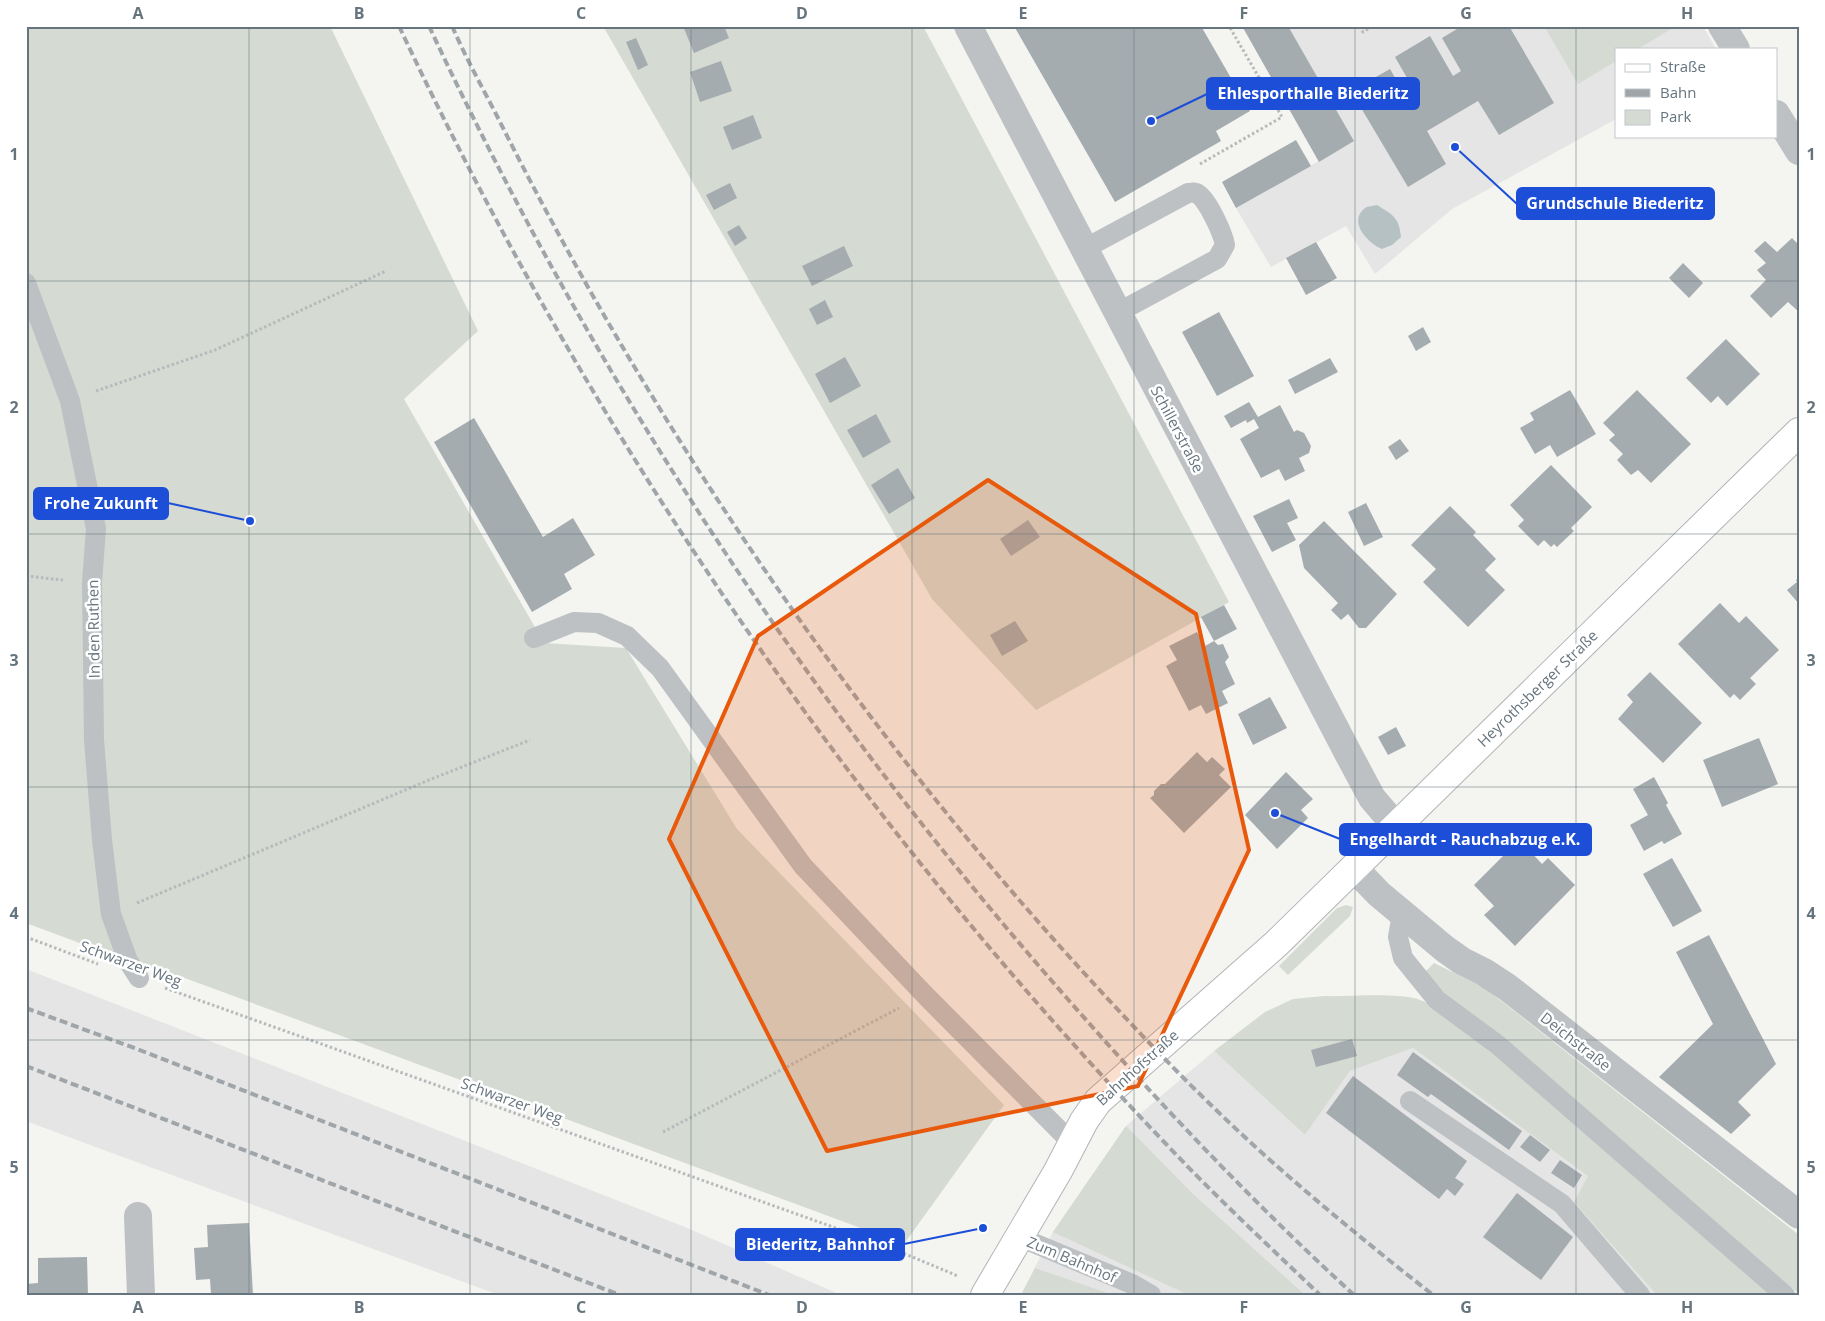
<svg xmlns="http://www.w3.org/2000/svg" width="1825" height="1321" font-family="'Open Sans',sans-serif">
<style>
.built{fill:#e4e5e4}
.green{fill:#d5dad2}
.water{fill:#b6c1c4}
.building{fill:#a4acb0}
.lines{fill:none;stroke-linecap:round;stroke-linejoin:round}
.secondary-casing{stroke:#b0b5b8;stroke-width:30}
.path{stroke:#b7babc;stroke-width:3;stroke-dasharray:2.5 2.5;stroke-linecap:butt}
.lane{stroke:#bdc1c4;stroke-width:20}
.street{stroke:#bdc1c4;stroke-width:28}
.secondary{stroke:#fff;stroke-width:28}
.rail{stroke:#9fa5a9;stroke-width:4;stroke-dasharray:8 4;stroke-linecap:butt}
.marked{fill:#e8590c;fill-opacity:0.2;stroke:#e8590c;stroke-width:4;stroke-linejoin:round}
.grid{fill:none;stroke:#66747e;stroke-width:1;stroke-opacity:0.55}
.labels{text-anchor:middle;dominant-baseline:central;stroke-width:5;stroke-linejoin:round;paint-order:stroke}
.street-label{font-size:15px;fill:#66747e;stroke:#fff}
.leader{fill:none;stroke:#1d4ed8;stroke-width:2}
.callout-dot{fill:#1d4ed8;stroke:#fff;stroke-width:2}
.callout{fill:#1d4ed8;stroke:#1d4ed8;stroke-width:2}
.callout-label{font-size:16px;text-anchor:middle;font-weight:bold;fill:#fff}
.neatline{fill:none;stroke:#66747e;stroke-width:2}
.grid-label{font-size:16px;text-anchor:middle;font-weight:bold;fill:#66747e}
</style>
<rect width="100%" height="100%" fill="#f4f4f0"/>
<!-- built -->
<path class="built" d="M 1288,26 L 1703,26 L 1716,49 L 1616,49 L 1616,119 L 1452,209 L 1375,274 L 1346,226 L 1271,267 L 1236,208 L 1354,141 Z
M 26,969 L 685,1227 L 841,1295 L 499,1295 L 101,1149 L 26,1121 Z
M 1413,1048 L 1589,1176 L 1647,1282 L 1657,1295 L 1021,1295 L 1053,1232 L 1126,1126 L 1214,1051 L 1305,1135 L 1350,1071 Z"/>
<!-- green -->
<path class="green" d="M 26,26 L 330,26 L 478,331 L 404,399 L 544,643 L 626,648 L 737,829 L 1004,1105 L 904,1244 L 182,977 L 128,961 L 26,923 Z
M 603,26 L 923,26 L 1229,602 L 1036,710 L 932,599 Z
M 1544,26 L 1676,26 L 1638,49 L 1616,49 L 1616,61 L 1578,84 Z
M 1346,905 L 1353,907 L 1350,916 L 1288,975 L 1279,966 L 1337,908 Z
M 1434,963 L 1485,988 L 1799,1235 L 1799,1294 L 1511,1044 L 1445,994 L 1424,973 Z
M 1324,996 C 1350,997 1397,992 1420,1000 C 1442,1008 1466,1029 1485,1042 L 1775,1295 L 1657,1295 L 1574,1202 L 1588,1176 L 1413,1048 L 1350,1071 L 1305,1135 L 1214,1051 L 1265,1012 L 1293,999 Z
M 1126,1126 L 1193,1194 L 1305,1295 L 1189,1295 L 1053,1232 Z
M 1035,1268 L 1113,1295 L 1021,1295 Z"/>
<!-- water -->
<path class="water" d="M 1377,205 C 1393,215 1399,217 1401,237 L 1392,245 L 1382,249 C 1369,244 1347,222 1365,208 C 1368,206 1374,206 1377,205 Z"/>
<!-- building -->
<path class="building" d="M 683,26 L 724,26 L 729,38 L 694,53 Z
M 1014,26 L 1201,26 L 1250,111 L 1216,131 L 1221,141 L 1115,202 Z
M 1242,26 L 1288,26 L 1354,141 L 1319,162 Z
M 1462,26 L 1509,26 L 1554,103 L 1499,135 L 1478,101 L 1427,131 L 1446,164 L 1408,187 L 1351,91 L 1390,69 L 1409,102 L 1418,97 L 1395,57 L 1430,36 L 1453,76 L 1461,71 L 1442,38 Z
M 636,38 L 648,65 L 638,70 L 626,42 Z
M 721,61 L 732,91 L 700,102 L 690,72 Z
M 753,115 L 762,138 L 732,150 L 723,127 Z
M 1296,140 L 1311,166 L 1236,208 L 1222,182 Z
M 730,183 L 737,198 L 714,210 L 706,195 Z
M 739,225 L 747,238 L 735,246 L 727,232 Z
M 1792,238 L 1799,245 L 1799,312 L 1788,302 L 1771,318 L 1750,296 L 1766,280 L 1757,270 L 1766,263 L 1754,251 L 1765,241 L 1777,252 Z
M 1316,242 L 1337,278 L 1306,295 L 1286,258 Z
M 844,246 L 853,266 L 812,286 L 802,266 Z
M 1683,263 L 1703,283 L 1689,298 L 1669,278 Z
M 825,300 L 833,317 L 817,325 L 809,309 Z
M 1219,312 L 1254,376 L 1217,396 L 1182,332 Z
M 1423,327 L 1431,342 L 1416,351 L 1408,336 Z
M 1726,339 L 1760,374 L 1727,406 L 1718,396 L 1711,403 L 1686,378 Z
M 845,357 L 861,386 L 830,403 L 815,374 Z
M 1330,358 L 1338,372 L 1295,394 L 1288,380 Z
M 1570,390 L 1596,434 L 1557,457 L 1550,445 L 1535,454 L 1520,428 L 1534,420 L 1530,413 Z
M 1637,390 L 1691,444 L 1651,483 L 1638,470 L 1631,475 L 1617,460 L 1623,454 L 1609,440 L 1615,435 L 1603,423 Z
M 1249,402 L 1258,417 L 1280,405 L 1294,432 L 1297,430 L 1304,433 L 1311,446 L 1309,453 L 1299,458 L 1305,471 L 1285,481 L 1279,469 L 1261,478 L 1240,439 L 1259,428 L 1254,419 L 1247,423 L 1246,420 L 1231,428 L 1224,416 Z
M 876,414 L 891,442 L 863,458 L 847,430 Z
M 474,418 L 543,537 L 573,518 L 595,555 L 564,574 L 572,589 L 532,612 L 434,442 Z
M 1400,439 L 1409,451 L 1396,460 L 1388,447 Z
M 1551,465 L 1592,507 L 1571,528 L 1574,531 L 1557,547 L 1554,544 L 1551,547 L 1544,540 L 1538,546 L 1518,526 L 1524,520 L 1510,505 Z
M 898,468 L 915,498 L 889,514 L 871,485 Z
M 1289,499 L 1298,518 L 1287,523 L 1296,540 L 1272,552 L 1253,516 Z
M 1366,503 L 1383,537 L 1364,546 L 1348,512 Z
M 1450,506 L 1476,532 L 1473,535 L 1496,559 L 1485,570 L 1505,590 L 1468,627 L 1423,582 L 1436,569 L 1411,545 Z
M 1028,520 L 1040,537 L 1011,556 L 1000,539 Z
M 1324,521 L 1397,594 L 1366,628 L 1359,628 L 1348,614 L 1341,620 L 1331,610 L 1338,603 L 1304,568 L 1299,545 Z
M 1799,577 L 1799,604 L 1787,590 L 1797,582 L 1796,580 Z
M 1720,603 L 1739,623 L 1746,616 L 1779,650 L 1750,678 L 1756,684 L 1740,700 L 1734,694 L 1730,698 L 1678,644 Z
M 1224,605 L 1237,629 L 1214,641 L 1201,617 Z
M 1015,621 L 1028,641 L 1002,656 L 990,635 Z
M 1197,632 L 1205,646 L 1214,641 L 1218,645 L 1223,644 L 1229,657 L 1225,662 L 1235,684 L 1222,691 L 1228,703 L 1206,714 L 1201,705 L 1189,711 L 1166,666 L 1177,660 L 1169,646 Z
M 1650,672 L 1702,723 L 1663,763 L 1618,719 L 1633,702 L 1627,695 Z
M 1270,697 L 1287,728 L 1253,745 L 1238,714 Z
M 1396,727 L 1406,746 L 1388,755 L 1378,737 Z
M 1759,738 L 1778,784 L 1722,807 L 1703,760 Z
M 1197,752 L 1207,762 L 1212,757 L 1225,769 L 1219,775 L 1231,787 L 1184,833 L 1150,798 L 1154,795 L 1154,791 L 1161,784 L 1165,784 Z
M 1286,772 L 1313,799 L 1301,810 L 1308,818 L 1277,849 L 1245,815 Z
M 1654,777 L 1668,803 L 1666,805 L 1682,834 L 1664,844 L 1662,841 L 1644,851 L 1630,825 L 1648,815 L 1633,789 Z
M 1514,845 L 1523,855 L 1529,850 L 1542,864 L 1548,858 L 1575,885 L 1515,946 L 1484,915 L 1494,906 L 1474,885 Z
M 1672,858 L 1702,911 L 1673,927 L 1643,874 Z
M 1709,935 L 1776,1064 L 1738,1102 L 1751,1115 L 1731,1134 L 1659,1077 L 1713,1024 L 1676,952 Z
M 1352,1039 L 1357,1056 L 1316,1067 L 1311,1050 Z
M 1413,1052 L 1522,1131 L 1509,1150 L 1431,1094 L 1428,1097 L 1397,1075 Z
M 1353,1076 L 1467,1161 L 1455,1178 L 1464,1184 L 1455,1196 L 1447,1189 L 1439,1199 L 1326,1113 Z
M 1530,1135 L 1550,1150 L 1540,1162 L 1520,1147 Z
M 1560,1160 L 1582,1175 L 1574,1188 L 1551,1173 Z
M 1517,1193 L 1573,1237 L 1541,1280 L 1483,1237 Z
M 249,1223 L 253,1295 L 211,1295 L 210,1279 L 196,1280 L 194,1248 L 208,1247 L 207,1225 Z
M 87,1257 L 88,1295 L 26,1295 L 26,1284 L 38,1283 L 38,1258 Z"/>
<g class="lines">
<!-- secondary casing -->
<g class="secondary-casing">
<path id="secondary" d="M 985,1295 L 1058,1171 L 1084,1121 L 1098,1101 L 1276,944 L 1799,432"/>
</g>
<!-- path -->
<path class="path" d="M 1360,26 L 1363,32 L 1373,26
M 1200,164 L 1282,117 L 1229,26
M 96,391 L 215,350 L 386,271
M 26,576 L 63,580
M 137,903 L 429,780 L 530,740
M 26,937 L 98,964
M 165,988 L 886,1246 L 958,1276
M 663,1132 L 899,1008"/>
<!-- lane -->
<path class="lane" d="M 1084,249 L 1188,193 C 1190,193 1193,192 1196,193 C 1207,197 1223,234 1225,245 L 1217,259 L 1117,313
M 26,283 L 70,401 L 96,529 L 92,582 L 94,740 L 102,840 L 111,914 L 128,961 L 139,978
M 534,638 L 574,622 L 598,623 L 627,636 L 660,668 L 803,866 L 925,995 L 1073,1144
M 1402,914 L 1398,937 L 1403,958 L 1437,1000 L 1498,1045 L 1785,1295
M 1410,1101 L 1562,1204 L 1640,1295
M 1019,1237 L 1132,1284 L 1151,1295"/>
<!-- street -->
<path class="street" d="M 968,26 L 1349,755 L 1372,798 L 1396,826
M 1722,26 L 1736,49
M 1776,114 L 1799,151
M 1354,868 L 1379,894 L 1445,949 L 1462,961 L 1484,972 L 1507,987 L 1799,1215
M 138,1216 L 141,1295"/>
<!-- secondary -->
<use href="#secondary" class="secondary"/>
<!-- rail -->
<path class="rail" d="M 399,26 C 590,434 855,820 1167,1145 C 1216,1197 1269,1246 1320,1295
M 429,26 C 598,388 822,724 1088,1022 C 1172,1117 1260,1209 1354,1295
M 452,26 C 465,56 481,85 496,114 C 543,208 594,301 649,391 C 770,590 909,778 1065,952 C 1130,1024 1197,1095 1270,1160 C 1323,1207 1377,1251 1433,1295
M 26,1008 L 137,1049 L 769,1295
M 26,1066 L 620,1295"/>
</g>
<!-- marked area -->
<path class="marked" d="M 988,480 L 1196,614 L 1249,850 L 1138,1086 L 827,1151 L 669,839 L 758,636 Z"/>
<!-- grid -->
<path class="grid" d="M 249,26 L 249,1295M 470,26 L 470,1295M 691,26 L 691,1295M 912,26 L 912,1295M 1134,26 L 1134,1295M 1355,26 L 1355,1295M 1576,26 L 1576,1295M 26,281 L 1799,281M 26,534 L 1799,534M 26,787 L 1799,787M 26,1040 L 1799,1040"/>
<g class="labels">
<!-- street labels -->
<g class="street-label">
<text transform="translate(1178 429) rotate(62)">Schillerstraße</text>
<text transform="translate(93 629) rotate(-91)">In den Ruthen</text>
<text transform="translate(1537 688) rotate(-44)">Heyrothsberger Straße</text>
<text transform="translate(131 963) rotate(20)">Schwarzer Weg</text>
<text transform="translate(1576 1041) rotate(38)">Deichstraße</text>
<text transform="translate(1137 1067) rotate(-42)">Bahnhofstraße</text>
<text transform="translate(512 1100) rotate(20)">Schwarzer Weg</text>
<text transform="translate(1072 1259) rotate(23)">Zum Bahnhof</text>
</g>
</g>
<!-- callouts -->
<path class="leader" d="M1151 121L1207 94M1455 147L1517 204M250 521L168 503M1275 813L1340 839M983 1228L904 1244"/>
<g class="callout-dot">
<circle cx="1151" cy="121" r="5"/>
<circle cx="1455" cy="147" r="5"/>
<circle cx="250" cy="521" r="5"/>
<circle cx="1275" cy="813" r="5"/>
<circle cx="983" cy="1228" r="5"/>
</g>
<g class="callout">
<rect x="1207" y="78" width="212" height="31" rx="5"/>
<rect x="1517" y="188" width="197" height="31" rx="5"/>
<rect x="34" y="488" width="134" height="31" rx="5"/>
<rect x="1340" y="824" width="251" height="31" rx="5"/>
<rect x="736" y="1229" width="168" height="31" rx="5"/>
</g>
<g class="callout-label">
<text x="1313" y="99">Ehlesporthalle Biederitz</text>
<text x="1615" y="209">Grundschule Biederitz</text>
<text x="101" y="509">Frohe Zukunft</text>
<text x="1465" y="845">Engelhardt - Rauchabzug e.K.</text>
<text x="820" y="1250">Biederitz, Bahnhof</text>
</g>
<!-- border -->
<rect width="1825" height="1321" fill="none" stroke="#ffffff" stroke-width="55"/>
<!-- legend -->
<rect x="1615" y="48" width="162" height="90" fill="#ffffff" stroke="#c2c7cb"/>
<rect x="1625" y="64" width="25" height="8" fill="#ffffff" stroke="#c2c7cb"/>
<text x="1660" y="72" font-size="15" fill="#66747e">Straße</text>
<rect x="1625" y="89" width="25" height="8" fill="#9fa5a9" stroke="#c2c7cb"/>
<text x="1660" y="98" font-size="15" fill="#66747e">Bahn</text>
<rect x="1625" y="110" width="25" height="15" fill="#d5dad2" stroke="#c2c7cb"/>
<text x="1660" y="122" font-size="15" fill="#66747e">Park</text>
<rect x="28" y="28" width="1770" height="1266" class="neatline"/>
<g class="grid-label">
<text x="138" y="19">A</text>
<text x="359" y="19">B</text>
<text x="581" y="19">C</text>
<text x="802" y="19">D</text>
<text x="1023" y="19">E</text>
<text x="1244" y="19">F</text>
<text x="1466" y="19">G</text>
<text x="1687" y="19">H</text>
<text x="14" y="160">1</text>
<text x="1811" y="160">1</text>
<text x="14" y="413">2</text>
<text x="1811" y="413">2</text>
<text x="14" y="666">3</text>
<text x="1811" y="666">3</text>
<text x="14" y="919">4</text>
<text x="1811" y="919">4</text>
<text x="14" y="1173">5</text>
<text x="1811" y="1173">5</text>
<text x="138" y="1313">A</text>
<text x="359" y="1313">B</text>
<text x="581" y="1313">C</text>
<text x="802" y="1313">D</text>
<text x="1023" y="1313">E</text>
<text x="1244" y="1313">F</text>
<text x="1466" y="1313">G</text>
<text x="1687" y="1313">H</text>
</g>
</svg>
